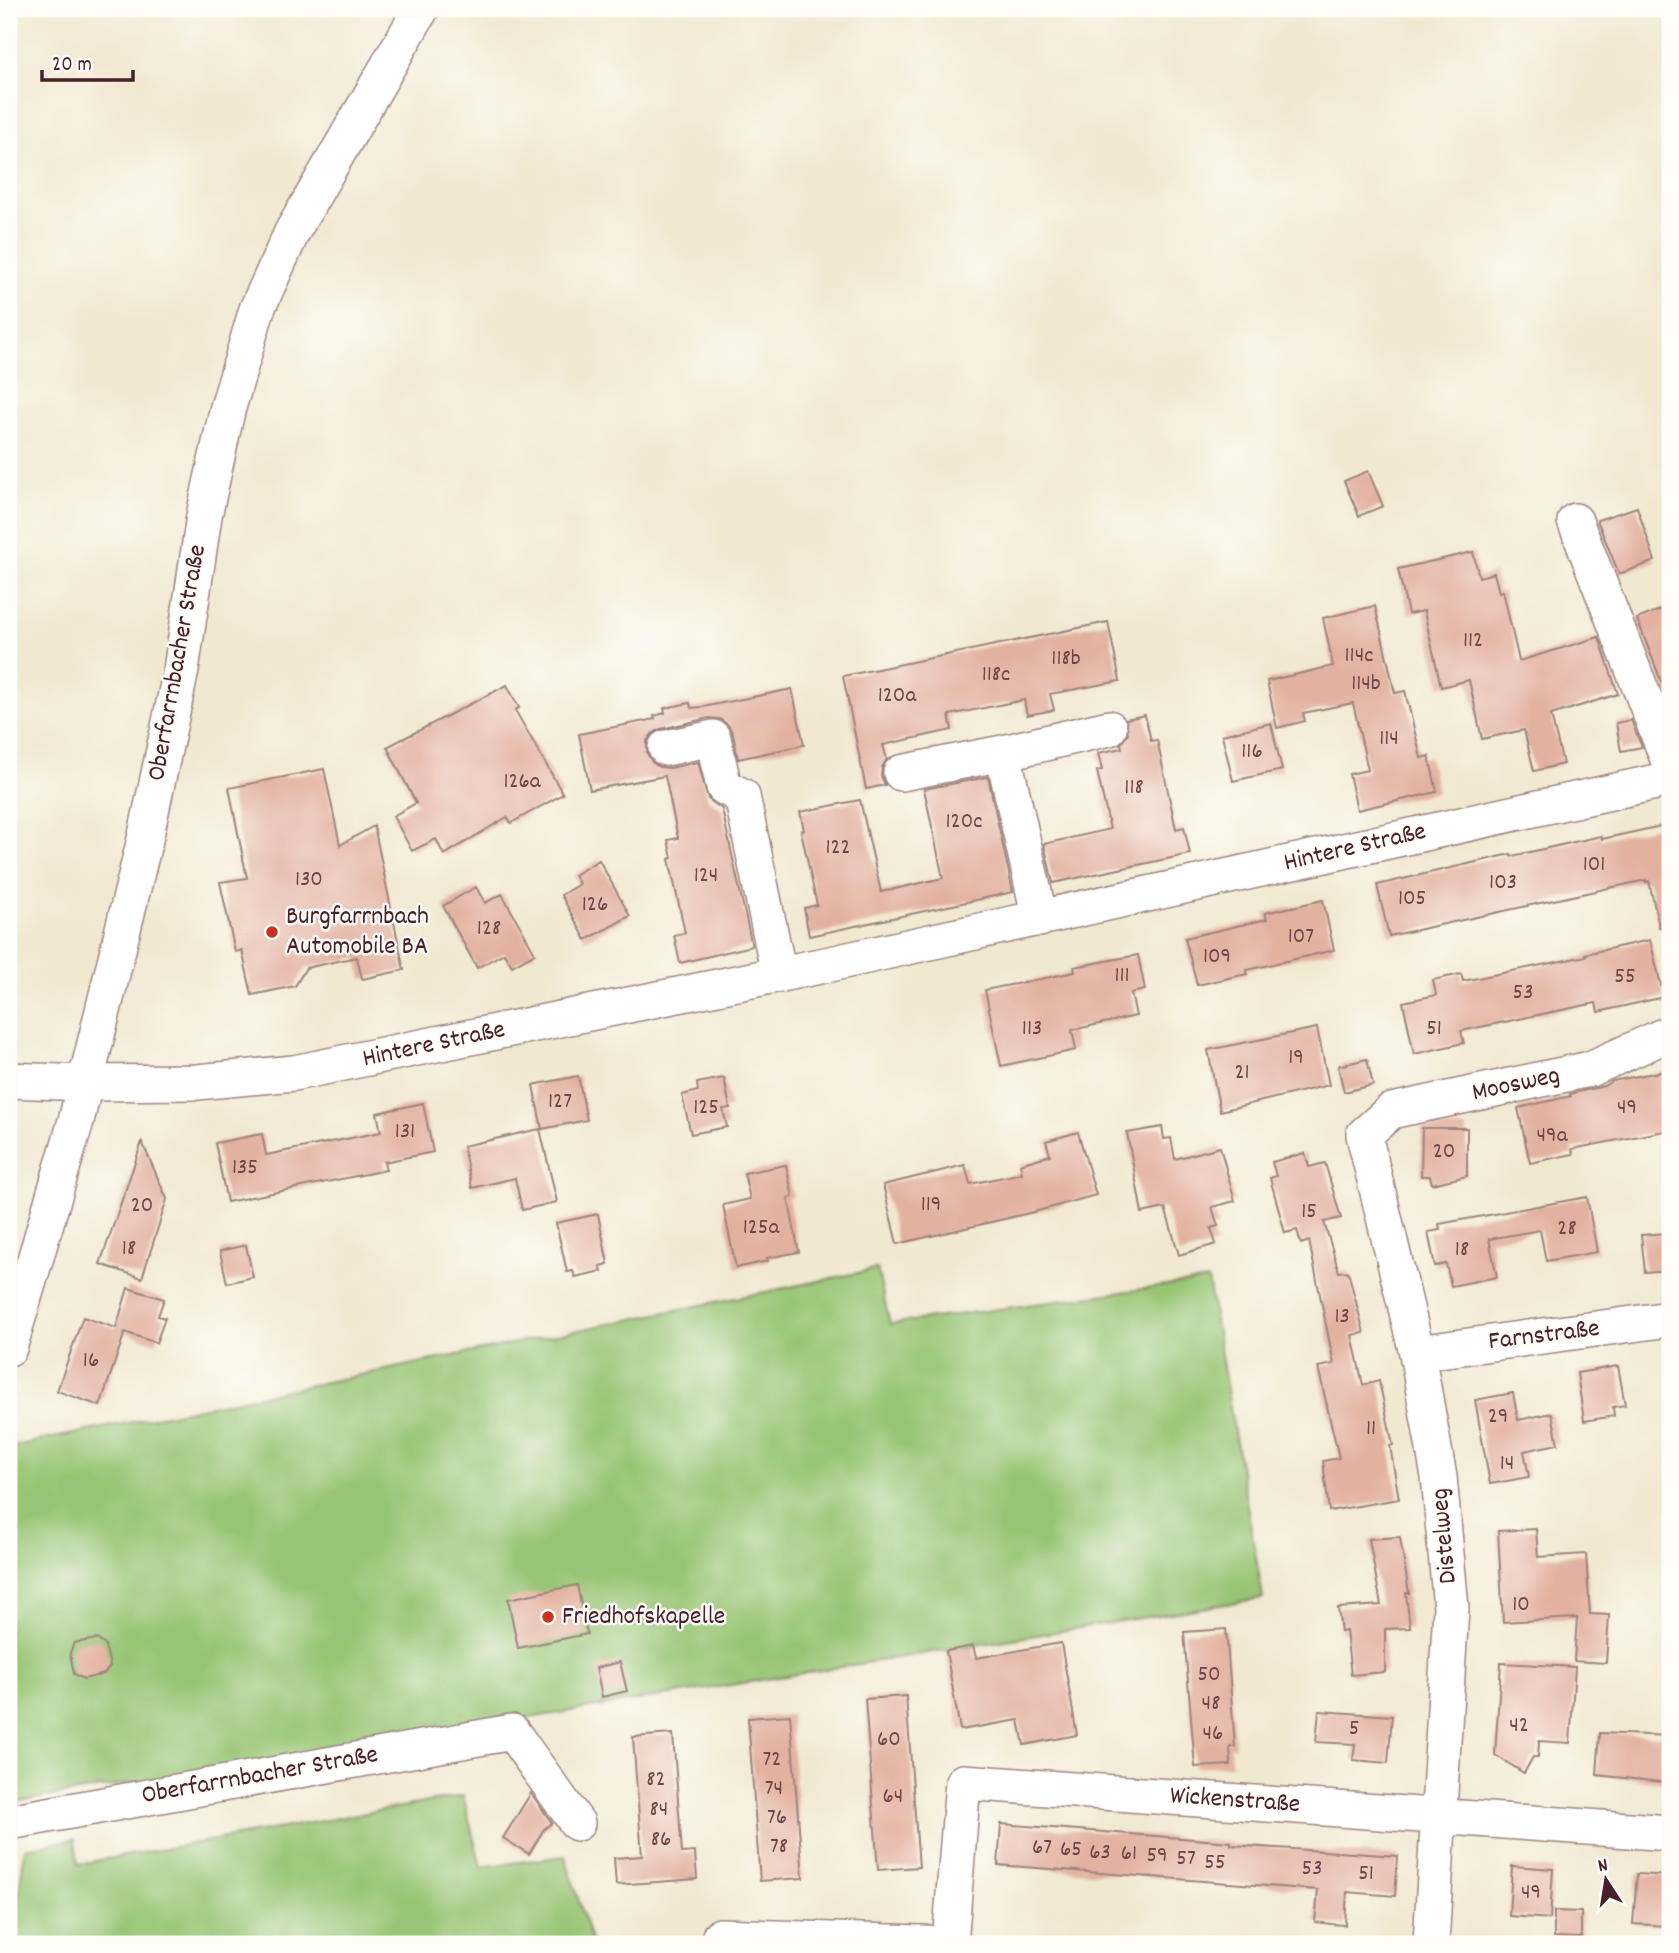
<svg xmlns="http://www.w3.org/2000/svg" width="1679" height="1953" font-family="Dekko,sans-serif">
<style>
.green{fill:#98c574;stroke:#717250;stroke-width:2}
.building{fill:#e3b1a0}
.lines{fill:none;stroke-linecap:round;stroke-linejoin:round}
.minor-casing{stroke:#9e847e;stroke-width:38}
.minor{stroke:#fff;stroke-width:35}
.poi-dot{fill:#c8321e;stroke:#fdfcf7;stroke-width:2.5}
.labels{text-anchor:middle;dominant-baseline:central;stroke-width:5;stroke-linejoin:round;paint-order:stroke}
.number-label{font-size:23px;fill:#704448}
.street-label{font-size:26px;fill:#4a1f2b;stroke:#fdfcf7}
.poi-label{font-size:26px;fill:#4a1f2b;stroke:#fdfcf7;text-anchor:start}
</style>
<rect width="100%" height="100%" fill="#fdfcf7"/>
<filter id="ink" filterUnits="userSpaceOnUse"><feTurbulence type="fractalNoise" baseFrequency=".0143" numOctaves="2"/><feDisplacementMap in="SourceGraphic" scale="14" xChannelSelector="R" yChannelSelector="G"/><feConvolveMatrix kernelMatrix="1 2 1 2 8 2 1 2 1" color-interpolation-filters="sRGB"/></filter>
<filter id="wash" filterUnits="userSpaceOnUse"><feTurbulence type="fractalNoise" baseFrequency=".00686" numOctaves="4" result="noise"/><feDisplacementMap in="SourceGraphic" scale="28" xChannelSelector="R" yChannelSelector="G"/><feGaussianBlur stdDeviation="1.57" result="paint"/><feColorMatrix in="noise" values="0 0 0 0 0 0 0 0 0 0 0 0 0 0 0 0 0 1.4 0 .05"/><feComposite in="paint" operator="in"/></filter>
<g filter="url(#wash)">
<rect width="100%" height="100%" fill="#f1e8d0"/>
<!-- green -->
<path class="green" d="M 877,1269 L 890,1324 L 1208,1280 L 1263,1598 L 9,1803 L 9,1469 L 14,1446 Z
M 463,1796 L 481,1867 L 565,1856 L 592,1944 L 9,1944 L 9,1895 L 19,1893 L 25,1848 L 75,1839 L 78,1864 Z"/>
<g id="blocks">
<!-- building -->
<path class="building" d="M 1368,471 L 1383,506 L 1359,516 L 1344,481 Z
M 1637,507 L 1655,561 L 1619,574 L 1597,520 Z
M 1473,552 L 1479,577 L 1494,573 L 1499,592 L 1503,591 L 1519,661 L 1599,637 L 1618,694 L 1551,715 L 1563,764 L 1534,771 L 1524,730 L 1482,739 L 1469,680 L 1441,687 L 1424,611 L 1408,614 L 1398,569 Z
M 1375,606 L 1395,693 L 1405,691 L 1421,758 L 1429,756 L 1437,792 L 1357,810 L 1349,774 L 1368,770 L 1353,703 L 1303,713 L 1305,721 L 1277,728 L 1267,681 L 1333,666 L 1323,618 Z
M 1670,606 L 1670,700 L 1669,701 L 1637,619 Z
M 1108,622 L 1120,681 L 1050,694 L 1054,710 L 1027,715 L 1024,700 L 949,715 L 952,730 L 883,745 L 887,759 L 882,767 L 881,776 L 885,785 L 866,789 L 843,676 Z
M 507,685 L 519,708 L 515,710 L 563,794 L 511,823 L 507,817 L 444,855 L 436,839 L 412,851 L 393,816 L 416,803 L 387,747 Z
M 792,689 L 804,745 L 738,759 L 733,734 L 728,725 L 720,719 L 709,718 L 661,729 L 652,734 L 647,741 L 647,753 L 652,762 L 659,767 L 670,768 L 698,762 L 708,799 L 722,809 L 752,946 L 680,963 L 674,935 L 685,933 L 669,859 L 672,858 L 668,840 L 678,838 L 665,776 L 590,790 L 579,734 L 655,719 L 654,716 L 665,713 L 664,708 L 690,703 L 691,708 L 703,707 Z
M 1145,715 L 1151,741 L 1157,740 L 1176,829 L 1184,827 L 1190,854 L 1053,883 L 1044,844 L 1110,829 L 1097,771 L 1102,770 L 1098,753 L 1122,748 L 1121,744 L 1128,733 L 1126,719 Z
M 1631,720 L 1642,747 L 1621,751 L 1616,723 Z
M 1271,723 L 1282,770 L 1233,781 L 1222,735 Z
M 324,769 L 340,845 L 374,826 L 404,970 L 362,979 L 357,957 L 306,968 L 295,986 L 252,995 L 242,950 L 235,952 L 220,882 L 247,878 L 229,788 Z
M 988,777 L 1013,892 L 809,936 L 804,908 L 817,905 L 801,831 L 804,830 L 800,812 L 860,800 L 881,892 L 943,878 L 924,789 Z
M 1670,824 L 1670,926 L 1659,927 L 1649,881 L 1646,882 L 1646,880 L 1389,936 L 1377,885 L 1511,854 L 1512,856 L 1601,836 L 1602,839 Z
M 599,860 L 630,916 L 586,940 L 561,895 L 579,884 L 574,875 Z
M 476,887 L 485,903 L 502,894 L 535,953 L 512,966 L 504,953 L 477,968 L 443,906 Z
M 1323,900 L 1334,950 L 1247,970 L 1247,974 L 1197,985 L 1185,938 L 1267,919 L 1265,913 Z
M 1650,940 L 1664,997 L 1598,1012 L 1596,1003 L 1461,1031 L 1464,1043 L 1414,1054 L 1403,1002 L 1436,995 L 1433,980 L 1461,974 L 1463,981 L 1586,956 L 1585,954 Z
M 1138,955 L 1145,990 L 1131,993 L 1136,1016 L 1072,1030 L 1076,1050 L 1001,1066 L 985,990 L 1075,972 L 1074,967 Z
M 1317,1028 L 1329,1085 L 1220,1111 L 1208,1050 Z
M 1367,1059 L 1373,1085 L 1344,1092 L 1338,1066 Z
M 1670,1070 L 1670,1130 L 1572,1149 L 1573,1154 L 1530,1163 L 1518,1108 L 1571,1096 L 1570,1094 L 1604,1086 L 1612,1081 Z
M 578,1076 L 587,1120 L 542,1129 L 533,1085 Z
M 724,1078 L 730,1108 L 723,1109 L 727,1127 L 691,1134 L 682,1095 L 698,1091 L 697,1083 Z
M 423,1103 L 433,1152 L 384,1162 L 386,1170 L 227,1202 L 215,1143 L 262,1134 L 266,1155 L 381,1132 L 377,1113 Z
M 1162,1127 L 1164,1139 L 1171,1138 L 1175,1159 L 1220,1147 L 1235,1201 L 1212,1207 L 1218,1226 L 1211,1228 L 1216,1244 L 1179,1255 L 1165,1208 L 1142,1213 L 1127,1133 Z
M 1422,1128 L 1467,1128 L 1467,1176 L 1432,1184 L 1430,1176 L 1421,1176 Z
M 540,1129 L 557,1202 L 522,1210 L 515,1178 L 472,1188 L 463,1146 Z
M 1078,1132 L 1096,1195 L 1034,1212 L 897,1244 L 883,1185 L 965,1165 L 970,1184 L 1022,1173 L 1020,1164 L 1050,1155 L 1046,1141 Z
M 142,1142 L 167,1199 L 142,1278 L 100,1264 Z
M 1305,1153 L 1309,1167 L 1325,1163 L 1341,1218 L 1324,1222 L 1339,1272 L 1348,1271 L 1364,1333 L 1352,1335 L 1363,1385 L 1379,1381 L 1393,1445 L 1390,1446 L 1399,1499 L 1329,1511 L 1323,1461 L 1339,1458 L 1318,1367 L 1334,1364 L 1309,1241 L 1301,1244 L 1297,1230 L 1285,1233 L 1270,1178 L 1276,1176 L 1272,1162 Z
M 786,1165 L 793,1197 L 788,1198 L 799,1252 L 767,1258 L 768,1261 L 736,1268 L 723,1205 L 750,1199 L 744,1173 Z
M 1587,1197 L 1597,1252 L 1546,1261 L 1540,1230 L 1489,1239 L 1497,1277 L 1451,1286 L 1446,1264 L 1435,1266 L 1428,1232 L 1440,1230 L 1439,1224 Z
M 598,1214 L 608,1264 L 600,1266 L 602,1271 L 575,1277 L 573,1271 L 567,1272 L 556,1223 Z
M 1667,1233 L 1670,1270 L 1645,1272 L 1641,1235 Z
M 246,1245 L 253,1277 L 227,1283 L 220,1251 Z
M 128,1288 L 164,1299 L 158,1316 L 165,1318 L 156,1343 L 125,1332 L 100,1406 L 57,1391 L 83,1317 L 116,1328 Z
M 1618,1366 L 1625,1405 L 1613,1407 L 1614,1416 L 1584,1421 L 1577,1373 Z
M 1513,1393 L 1518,1420 L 1552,1413 L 1558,1444 L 1524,1451 L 1529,1477 L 1490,1484 L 1475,1400 Z
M 1536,1529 L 1538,1557 L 1586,1554 L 1590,1614 L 1609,1615 L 1606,1663 L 1574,1661 L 1577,1618 L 1503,1622 L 1498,1531 Z
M 1400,1537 L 1409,1593 L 1406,1593 L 1410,1628 L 1385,1629 L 1385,1672 L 1351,1675 L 1346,1631 L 1341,1632 L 1338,1608 L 1381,1605 L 1369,1539 Z
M 577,1585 L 587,1634 L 518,1648 L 508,1599 Z
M 1226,1629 L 1235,1747 L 1230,1747 L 1231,1765 L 1195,1767 L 1184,1632 Z
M 97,1639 L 105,1645 L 110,1666 L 104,1674 L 84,1679 L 74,1674 L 70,1653 L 74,1643 Z
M 1061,1643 L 1077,1735 L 1024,1745 L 1019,1720 L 960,1730 L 946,1651 L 973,1646 L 976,1658 Z
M 620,1662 L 627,1691 L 602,1697 L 596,1668 Z
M 1501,1663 L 1575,1667 L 1570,1743 L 1539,1741 L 1538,1757 L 1533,1757 L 1524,1773 L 1495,1755 Z
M 906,1696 L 919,1867 L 878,1870 L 865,1699 Z
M 1319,1711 L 1392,1716 L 1388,1763 L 1353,1760 L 1355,1744 L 1316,1742 Z
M 790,1715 L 803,1878 L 760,1881 L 748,1718 Z
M 1600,1733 L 1670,1736 L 1670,1783 L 1597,1775 Z
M 673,1734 L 682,1853 L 695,1852 L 697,1879 L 616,1885 L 614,1858 L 642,1856 L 633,1737 Z
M 531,1793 L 552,1823 L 544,1829 L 529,1854 L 503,1838 Z
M 1001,1824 L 1231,1842 L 1231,1845 L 1398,1856 L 1395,1896 L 1347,1892 L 1345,1925 L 1331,1924 L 1315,1922 L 1318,1890 L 998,1865 Z
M 1512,1866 L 1553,1869 L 1550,1919 L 1509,1916 Z
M 1637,1874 L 1670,1876 L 1670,1926 L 1633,1924 Z
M 1554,1911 L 1581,1912 L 1581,1938 L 1554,1937 Z"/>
</g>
</g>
<g filter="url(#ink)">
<use href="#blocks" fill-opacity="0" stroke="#9e847e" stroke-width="2"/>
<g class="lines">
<!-- minor casing -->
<g class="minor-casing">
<path id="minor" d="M 1575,521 L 1670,764
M 666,748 L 713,738 L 724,787 L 742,796 L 779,975
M 1003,753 L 1109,728
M 901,773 L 1003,753 L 1040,919
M 9,1080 L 86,1083 L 197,1082 L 294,1073 L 830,964 L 1670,779
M 9,1348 L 76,1121 L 146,835 L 181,670 L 204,516 L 227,411 L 257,309 L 292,232 L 421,9
M 1417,1353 L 1670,1319
M 9,1822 L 512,1732 L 577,1823
M 720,1936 L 950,1944 L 963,1782 L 1670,1833
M 1431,1944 L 1451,1608 L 1439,1477 L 1417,1353 L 1364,1135 L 1391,1111 L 1590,1069 L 1670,1033"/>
</g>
<!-- minor -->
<use href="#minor" class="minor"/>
</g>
</g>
<!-- markers -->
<g class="poi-dot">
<circle cx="272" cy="932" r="7"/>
<circle cx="548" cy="1617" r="7"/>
</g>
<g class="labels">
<!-- number labels -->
<g class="number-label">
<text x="1473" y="641">112</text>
<text x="1359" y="656">114c</text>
<text x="1066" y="659">118b</text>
<text x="996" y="675">118c</text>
<text x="1366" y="684">114b</text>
<text x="897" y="696">120a</text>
<text x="1389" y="739">114</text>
<text x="1252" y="752">116</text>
<text x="522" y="782">126a</text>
<text x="1134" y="788">118</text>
<text x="964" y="822">120c</text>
<text x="838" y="848">122</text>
<text x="1594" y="865">101</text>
<text x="706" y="876">124</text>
<text x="309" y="880">130</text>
<text x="1503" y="883">103</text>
<text x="1412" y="899">105</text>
<text x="595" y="905">126</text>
<text x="489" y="929">128</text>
<text x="1301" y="937">107</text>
<text x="1217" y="957">109</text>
<text x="1122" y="976">111</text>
<text x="1625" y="977">55</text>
<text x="1523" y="993">53</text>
<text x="1032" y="1029">113</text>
<text x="1434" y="1029">51</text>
<text x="1296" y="1058">19</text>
<text x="1242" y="1073">21</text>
<text x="560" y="1102">127</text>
<text x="706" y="1108">125</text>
<text x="1627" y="1108">49</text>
<text x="405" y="1132">131</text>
<text x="1552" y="1136">49a</text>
<text x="1444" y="1152">20</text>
<text x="245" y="1168">135</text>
<text x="931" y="1205">119</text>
<text x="142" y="1206">20</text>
<text x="1309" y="1212">15</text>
<text x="761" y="1228">125a</text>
<text x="1567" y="1229">28</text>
<text x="129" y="1249">18</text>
<text x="1462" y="1250">18</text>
<text x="1342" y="1317">13</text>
<text x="91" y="1361">16</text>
<text x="1498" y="1417">29</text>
<text x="1371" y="1429">11</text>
<text x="1507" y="1464">14</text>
<text x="1521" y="1605">10</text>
<text x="1209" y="1675">50</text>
<text x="1211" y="1704">48</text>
<text x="1519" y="1726">42</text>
<text x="1354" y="1729">5</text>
<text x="1213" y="1734">46</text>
<text x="889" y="1740">60</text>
<text x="772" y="1760">72</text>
<text x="656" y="1780">82</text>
<text x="774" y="1789">74</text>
<text x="893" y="1797">64</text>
<text x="659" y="1810">84</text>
<text x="777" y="1818">76</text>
<text x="661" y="1840">86</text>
<text x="779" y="1847">78</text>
<text x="1042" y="1848">67</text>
<text x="1071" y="1850">65</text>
<text x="1100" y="1853">63</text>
<text x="1129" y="1854">61</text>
<text x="1157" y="1856">59</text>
<text x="1186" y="1859">57</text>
<text x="1215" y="1863">55</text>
<text x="1312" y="1869">53</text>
<text x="1366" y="1874">51</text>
<text x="1531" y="1893">49</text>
</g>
<!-- street labels -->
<g class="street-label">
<text transform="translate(178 663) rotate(-80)">Oberfarrnbacher Straße</text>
<text transform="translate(1355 848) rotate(-13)">Hintere Straße</text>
<text transform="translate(434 1045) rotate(-12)">Hintere Straße</text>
<text transform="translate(1516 1085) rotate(-12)">Moosweg</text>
<text transform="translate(1544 1336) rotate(-7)">Farnstraße</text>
<text transform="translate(1445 1536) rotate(-95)">Distelweg</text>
<text transform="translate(260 1776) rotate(-10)">Oberfarrnbacher Straße</text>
<text transform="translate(1235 1801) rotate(4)">Wickenstraße</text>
</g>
<!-- poi labels -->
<g class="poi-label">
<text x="286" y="917">Burgfarrnbach<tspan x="286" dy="30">Automobile BA</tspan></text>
<text x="562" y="1617">Friedhofskapelle</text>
</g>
</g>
<!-- margin -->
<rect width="1679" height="1953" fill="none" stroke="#fdfcf7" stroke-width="35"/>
<!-- north arrow -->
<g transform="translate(1606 1880) rotate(348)" stroke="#fdfcf7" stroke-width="5" paint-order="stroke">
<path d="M0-5L12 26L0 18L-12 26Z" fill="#4a1f2b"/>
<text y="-10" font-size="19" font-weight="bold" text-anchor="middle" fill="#4a1f2b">N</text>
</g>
<!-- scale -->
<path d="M42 70v10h91v-10" fill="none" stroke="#4a1f2b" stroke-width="3.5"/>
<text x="52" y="70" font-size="21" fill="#4a1f2b" stroke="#fdfcf7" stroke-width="5" paint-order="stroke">20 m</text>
</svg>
